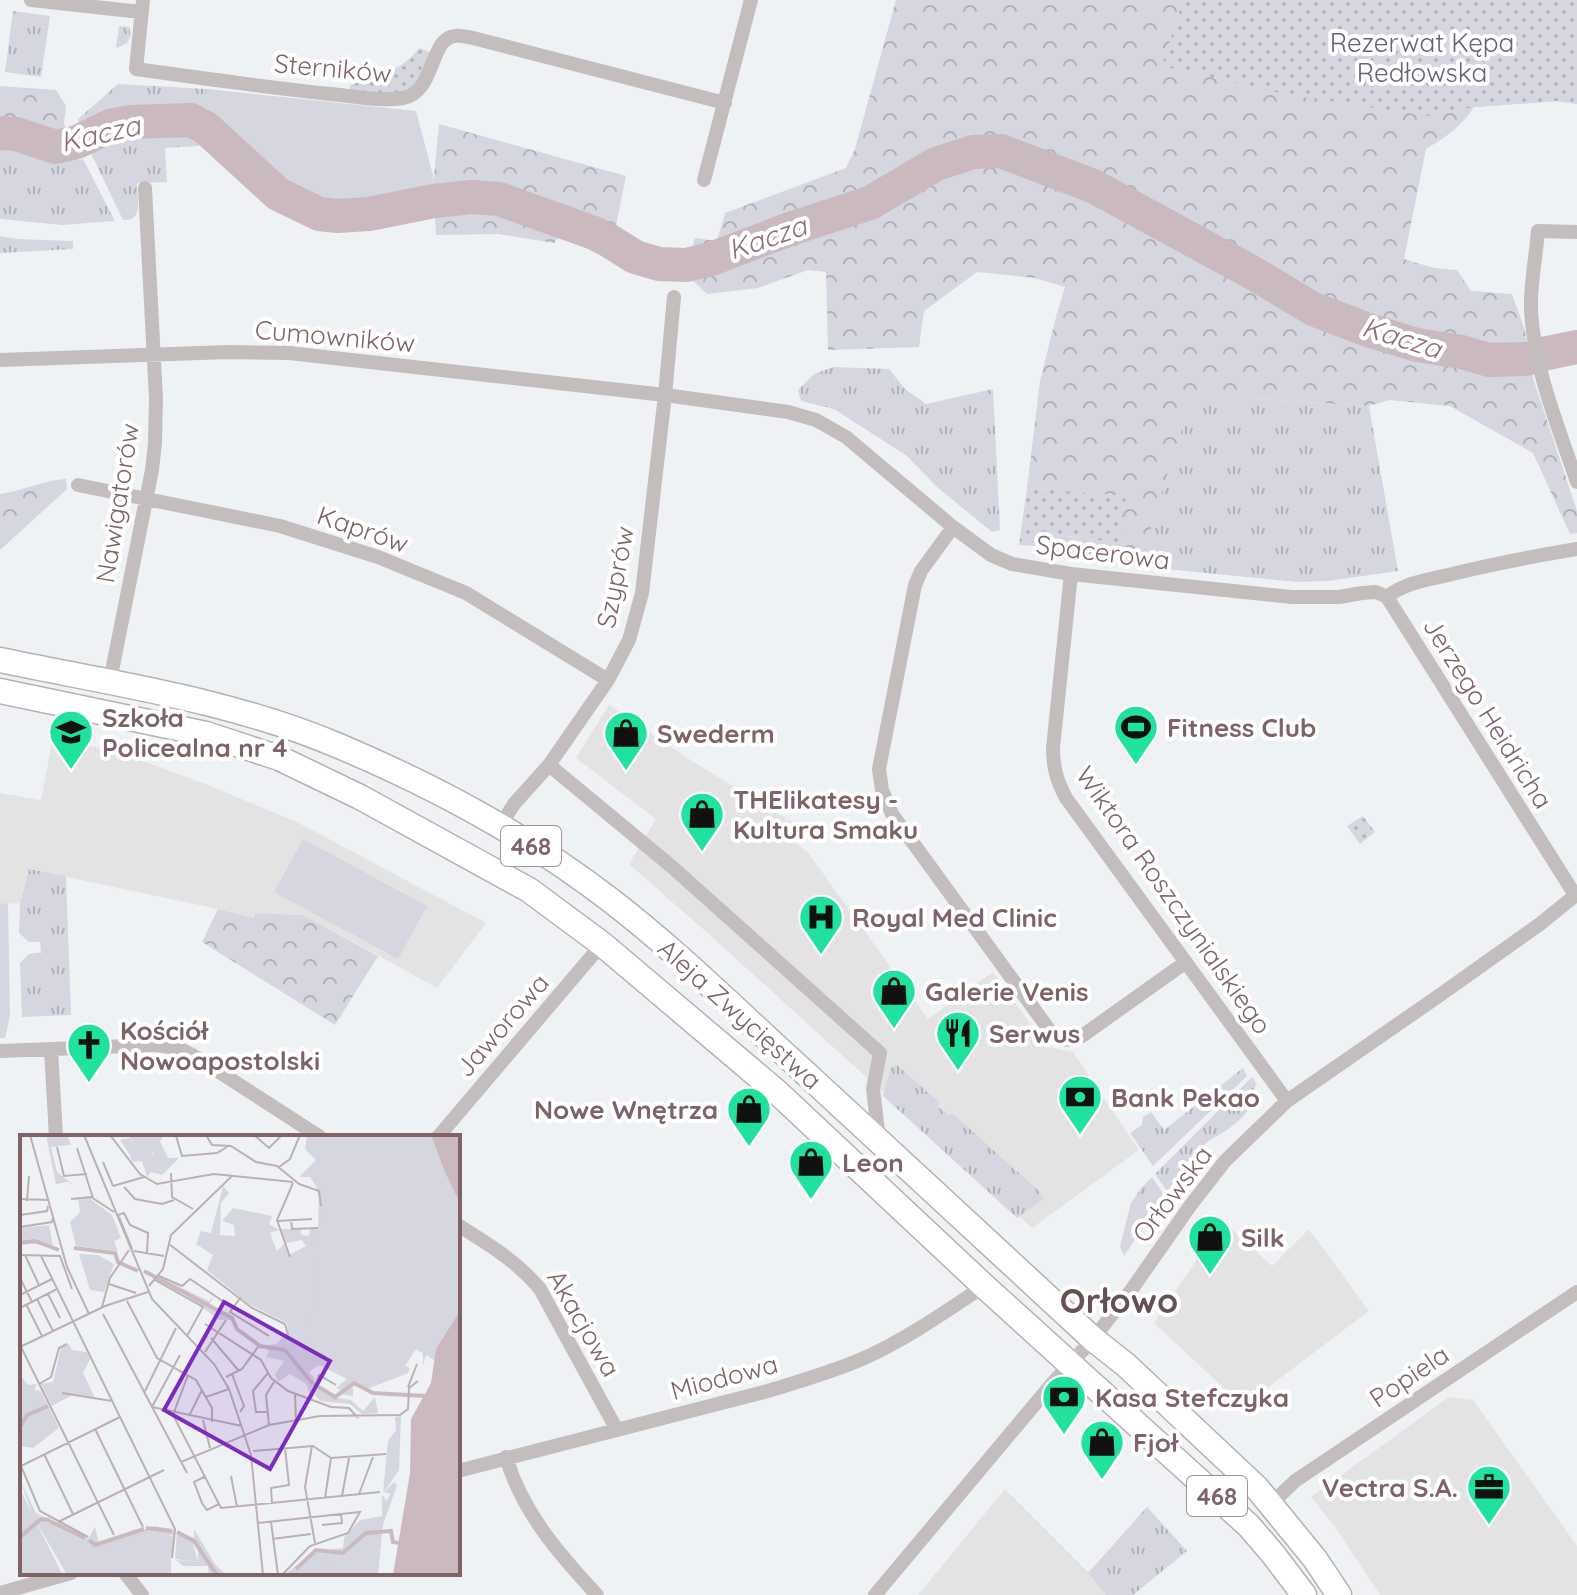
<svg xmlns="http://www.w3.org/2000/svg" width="1577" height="1595" font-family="Quicksand,sans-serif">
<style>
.built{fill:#e3e3e4}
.grass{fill:url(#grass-tufts)}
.forest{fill:url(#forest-crowns)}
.park{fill:url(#park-dots)}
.garden{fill:#d5d6e0}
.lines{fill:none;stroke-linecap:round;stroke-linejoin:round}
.river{stroke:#cabac0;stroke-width:34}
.primary-casing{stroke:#b8b0b1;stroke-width:27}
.street{stroke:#c4bdbe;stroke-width:14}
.primary{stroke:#fff;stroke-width:24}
.labels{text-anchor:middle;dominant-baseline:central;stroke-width:8;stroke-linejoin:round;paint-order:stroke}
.shield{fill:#fff;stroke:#a69295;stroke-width:2}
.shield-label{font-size:24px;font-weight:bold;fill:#806367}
.park-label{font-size:26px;fill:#666178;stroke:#fff}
.street-label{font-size:26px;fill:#806367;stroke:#fff}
.poi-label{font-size:26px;font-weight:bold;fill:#806367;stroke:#fff;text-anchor:start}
.water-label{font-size:28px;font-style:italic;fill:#936c79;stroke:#fff}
.district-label{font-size:34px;font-weight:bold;fill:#665054;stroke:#fff}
.inset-river{fill:none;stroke:#cabac0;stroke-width:4}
.inset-road{fill:none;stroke:#bcb0b4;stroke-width:2}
.view{fill:#7b2cbf;fill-opacity:0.15;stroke:#7b2cbf;stroke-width:4}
.inset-edge{fill:none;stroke:#806367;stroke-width:4}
</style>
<defs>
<pattern id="grass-tufts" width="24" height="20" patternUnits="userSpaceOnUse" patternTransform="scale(2)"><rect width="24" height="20" fill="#d5d6e0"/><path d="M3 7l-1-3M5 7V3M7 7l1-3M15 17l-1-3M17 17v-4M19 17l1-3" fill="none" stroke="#b2b1b9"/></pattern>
<pattern id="forest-crowns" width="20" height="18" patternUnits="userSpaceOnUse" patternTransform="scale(2)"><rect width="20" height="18" fill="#d5d6e0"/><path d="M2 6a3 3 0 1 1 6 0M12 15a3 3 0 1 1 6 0" fill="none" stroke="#b2b1b9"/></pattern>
<pattern id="park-dots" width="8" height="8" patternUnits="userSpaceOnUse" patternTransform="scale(2)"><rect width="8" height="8" fill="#d5d6e0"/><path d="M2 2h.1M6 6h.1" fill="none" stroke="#b2b1b9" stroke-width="1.8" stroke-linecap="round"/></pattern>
</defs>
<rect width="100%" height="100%" fill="#eff2f4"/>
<!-- built -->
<path class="built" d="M 609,705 L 692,761 L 805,830 L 792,841 L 807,851 L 928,1019 L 993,972 L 1047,1047 L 1073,1052 L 1139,1150 L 1032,1228 L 721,945 L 629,864 L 656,819 L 576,758 Z
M 53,737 L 121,753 L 208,785 L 299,823 L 486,923 L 437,988 L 379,956 L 375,961 L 378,955 L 303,915 L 255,913 L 254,918 L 218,909 L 29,869 L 20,903 L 0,904 L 0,793 L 41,800 Z
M 1223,1221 L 1272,1266 L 1309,1229 L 1369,1311 L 1243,1406 L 1154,1323 Z
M 1449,1397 L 1473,1400 L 1577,1546 L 1577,1595 L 1380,1595 L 1335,1527 L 1311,1497 Z
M 1005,1489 L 1087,1571 L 1106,1595 L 918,1595 Z"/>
<!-- grass -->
<path class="grass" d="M 13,11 L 50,16 L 41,77 L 5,72 Z
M 119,26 L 129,27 L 131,36 L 127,43 L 117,48 L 116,47 Z
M 118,84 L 207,89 L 206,96 L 209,121 C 185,114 137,114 113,122 C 102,125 93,131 83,135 L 78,126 L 78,119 Z
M 186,125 L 202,131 L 211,137 L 213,145 L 165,148 L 167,182 L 137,183 C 137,198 144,222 123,220 L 86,143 L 111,131 L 121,128 Z
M 0,139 L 15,140 L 56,152 L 72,147 L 79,160 L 83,159 L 115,221 L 63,225 L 0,219 Z
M 0,236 L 17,239 L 73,241 L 73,249 L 0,253 Z
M 833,367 L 889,369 L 905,389 L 926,404 L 993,389 L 1000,530 L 992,532 L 937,487 L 907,456 L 834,409 L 801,401 L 798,390 L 814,374 Z
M 1192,395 L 1369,406 L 1398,571 L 1328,581 L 1297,582 L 1095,562 L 1045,554 L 1041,551 L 1042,533 L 1121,543 L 1119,557 L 1141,559 Z
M 29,869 L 66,876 L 71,1015 L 22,1017 L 20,963 L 29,954 L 41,953 L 40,942 L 29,942 L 19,933 L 20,903 Z
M 897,1065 L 940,1103 L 937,1106 L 948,1115 L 953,1114 L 1039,1191 L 1043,1199 L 1017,1218 L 883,1096 L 891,1067 Z
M 1243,1068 L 1247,1076 L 1153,1166 L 1130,1133 L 1142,1125 L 1143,1117 L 1151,1112 L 1164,1130 Z
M 1252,1077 L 1256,1083 C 1253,1103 1249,1114 1231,1127 C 1222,1134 1212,1137 1204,1145 L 1167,1191 L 1155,1174 Z
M 1152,1177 L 1165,1196 L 1124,1256 L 1120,1246 L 1131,1203 L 1141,1188 Z
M 1147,1507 L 1187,1551 L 1133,1595 L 1106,1595 L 1088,1573 Z"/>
<!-- forest -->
<path class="forest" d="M 896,0 L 1577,0 L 1577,104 L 1557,101 L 1474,107 C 1461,127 1446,137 1426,149 L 1404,259 L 1434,268 L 1457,270 L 1471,291 L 1512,294 L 1525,330 L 1533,378 L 1577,511 L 1577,533 L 1570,534 L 1533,453 L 1450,406 L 1389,400 L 1369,406 L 1192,395 L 1141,560 L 1118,557 L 1126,496 L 1027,488 L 1040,381 L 1057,313 L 1065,287 L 1035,278 L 977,272 L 924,311 L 919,347 L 828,350 L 826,272 L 808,270 L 758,288 L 707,294 L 685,273 L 695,238 L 717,241 L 725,213 L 846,168 L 855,149 Z
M 0,86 L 56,90 L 66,106 L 64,123 L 71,139 L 55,141 L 25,130 L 0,127 Z
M 439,124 L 626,176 L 616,226 L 577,215 L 554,243 L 498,234 L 436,235 L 433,186 Z
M 66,479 L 67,489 L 0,550 L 0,494 C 22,491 44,480 66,479 Z
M 218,909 L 254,918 L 255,913 L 303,915 L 378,956 L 335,1025 L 202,942 Z"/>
<!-- park -->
<path class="park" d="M 1183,0 L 1577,0 L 1577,104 L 1557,101 L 1474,107 L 1428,116 L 1289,95 L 1162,66 Z
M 419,48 L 433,53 C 429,62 425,74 419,82 C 404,100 370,93 350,91 L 350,85 C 374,79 405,69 419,48 Z
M 1027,488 L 1126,496 L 1121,543 L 1043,533 L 1040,546 L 1019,545 Z
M 1363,816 L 1375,832 L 1360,844 L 1347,826 Z"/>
<!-- garden -->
<path class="garden" d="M 207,89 L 416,111 L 433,175 L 434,196 L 326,203 L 304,196 L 287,185 L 249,151 L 213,128 L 209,121 L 206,96 Z
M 303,839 L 427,906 L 398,959 L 274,892 Z
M 8,903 L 10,1016 L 5,1038 L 0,1038 L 0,904 Z"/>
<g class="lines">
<!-- river -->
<path class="river" d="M 0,133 L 16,134 L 56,147 L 77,142 L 110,126 L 130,122 L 191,120 L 206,128 L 278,194 L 319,214 L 338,216 L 369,214 L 434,201 L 472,197 L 499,199 L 594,233 L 608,240 L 635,257 L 659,264 L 686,265 L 711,259 L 790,229 L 870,203 L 936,164 L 973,152 L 1001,151 L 1093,186 L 1253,273 L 1313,309 L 1368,330 L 1417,345 L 1462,352 L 1489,360 L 1527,359
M 1543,354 L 1577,347"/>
<!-- primary casing -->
<g class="primary-casing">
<path id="primary" d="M 0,660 C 114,684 231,700 339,746 C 434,786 527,836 609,899 C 677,951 738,1012 802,1070 C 899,1159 996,1249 1093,1339 L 1126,1365 L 1257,1488 L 1315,1559 L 1339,1595
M 0,691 L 206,734 L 279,758 L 360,797 L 529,890 L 602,944 L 777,1092 L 984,1286 L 1249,1526 L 1273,1554 L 1304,1595"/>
</g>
<!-- street -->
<path class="street" d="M 31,0 L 141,12
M 143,0 L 136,69 C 200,78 265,87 330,94 C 352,96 382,102 403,98 C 436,92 429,38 455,36 C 460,35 467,37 473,38 L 725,103
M 704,180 L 751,0
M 1577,232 L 1538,231 C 1536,257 1530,284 1531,310 C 1534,369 1558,426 1577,482
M 0,360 L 229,352 L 289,353 L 665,395 L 788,412 L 816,420 L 846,437 L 953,527 L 991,555 L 1012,564 L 1071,574 L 1292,597 L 1339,597 L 1362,593 L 1376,592 L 1387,597
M 78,485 L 280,526 L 378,557 L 466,593 L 608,680
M 953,527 L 921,571 L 915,585 L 879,769 L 882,790 L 892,814 L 1050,1031 C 1060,1041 1069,1042 1082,1036 L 1186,962
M 1071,574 L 1053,748 C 1053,768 1057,781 1066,798 L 1287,1101
M 1387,597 L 1575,895
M 1387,597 C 1406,582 1428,580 1452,574 C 1493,564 1535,556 1577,549
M 110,681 L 152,470 L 155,443 L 156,399 L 145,188
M 549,765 L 671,866 L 880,1053 L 873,1089 L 879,1139
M 500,826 L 514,804 L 549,765 L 608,680 L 629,640 L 642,593 L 665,395 L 674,297
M 51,1050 L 56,1137
M 0,1051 L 155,1045 L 179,1048 L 201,1060 L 320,1137
M 438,1137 L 602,944
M 458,1225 C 488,1244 517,1261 540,1289 L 617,1430
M 506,1457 C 522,1512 559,1554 597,1595
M 458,1471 L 768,1391 C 800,1381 832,1372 862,1359 C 905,1340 945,1312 984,1286
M 1271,1504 L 1295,1481 L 1577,1292
M 125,1573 L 142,1595
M 0,1593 L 71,1573
M 875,1595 L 1051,1385 L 1093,1339 L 1132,1289 L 1190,1206 L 1225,1161 L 1287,1101 L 1440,995 L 1540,924 L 1577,894"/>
<!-- primary -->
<use href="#primary" class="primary"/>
</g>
<!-- icons -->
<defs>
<g id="stadium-pin" transform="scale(2.3)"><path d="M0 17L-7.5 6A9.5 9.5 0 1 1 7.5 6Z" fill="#21e29c" stroke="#fff"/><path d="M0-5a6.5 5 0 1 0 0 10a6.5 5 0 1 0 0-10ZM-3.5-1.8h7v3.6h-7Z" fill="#111"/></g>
<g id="university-pin" transform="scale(2.3)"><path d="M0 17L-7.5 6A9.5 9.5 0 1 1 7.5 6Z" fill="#21e29c" stroke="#fff"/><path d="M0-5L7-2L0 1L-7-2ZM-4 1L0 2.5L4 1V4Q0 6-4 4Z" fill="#111"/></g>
<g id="shop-pin" transform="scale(2.3)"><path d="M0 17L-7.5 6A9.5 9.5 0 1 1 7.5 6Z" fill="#21e29c" stroke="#fff"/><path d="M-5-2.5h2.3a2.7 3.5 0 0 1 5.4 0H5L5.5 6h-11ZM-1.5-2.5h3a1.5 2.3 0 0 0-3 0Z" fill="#111"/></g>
<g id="hospital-pin" transform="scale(2.3)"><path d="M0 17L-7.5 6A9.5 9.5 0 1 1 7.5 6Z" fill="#21e29c" stroke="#fff"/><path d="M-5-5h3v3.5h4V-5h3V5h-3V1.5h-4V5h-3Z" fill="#111"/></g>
<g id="restaurant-pin" transform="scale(2.3)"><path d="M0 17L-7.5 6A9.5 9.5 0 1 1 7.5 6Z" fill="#21e29c" stroke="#fff"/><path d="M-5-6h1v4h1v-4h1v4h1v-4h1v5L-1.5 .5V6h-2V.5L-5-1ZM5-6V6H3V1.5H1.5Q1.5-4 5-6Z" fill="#111"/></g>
<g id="church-pin" transform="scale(2.3)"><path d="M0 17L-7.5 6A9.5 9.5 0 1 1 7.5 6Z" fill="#21e29c" stroke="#fff"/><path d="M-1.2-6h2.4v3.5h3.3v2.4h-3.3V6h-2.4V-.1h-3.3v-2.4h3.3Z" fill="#111"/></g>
<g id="bank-pin" transform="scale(2.3)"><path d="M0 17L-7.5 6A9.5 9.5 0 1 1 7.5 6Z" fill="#21e29c" stroke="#fff"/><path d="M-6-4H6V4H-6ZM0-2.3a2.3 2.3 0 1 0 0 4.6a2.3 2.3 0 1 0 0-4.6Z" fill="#111"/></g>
<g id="office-pin" transform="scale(2.3)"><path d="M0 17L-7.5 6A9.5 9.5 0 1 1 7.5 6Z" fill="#21e29c" stroke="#fff"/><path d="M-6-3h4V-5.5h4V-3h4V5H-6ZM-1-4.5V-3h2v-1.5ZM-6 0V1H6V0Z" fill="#111"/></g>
</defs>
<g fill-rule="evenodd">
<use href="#stadium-pin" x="1136" y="727"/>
<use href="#university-pin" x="71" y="732"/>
<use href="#shop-pin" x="626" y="733"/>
<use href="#shop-pin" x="702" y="814"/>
<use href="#hospital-pin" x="821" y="917"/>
<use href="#shop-pin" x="894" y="991"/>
<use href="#restaurant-pin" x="958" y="1033"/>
<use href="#church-pin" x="89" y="1045"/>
<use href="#bank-pin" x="1080" y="1097"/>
<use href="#shop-pin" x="749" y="1109"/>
<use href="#shop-pin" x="811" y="1162"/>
<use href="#shop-pin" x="1210" y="1237"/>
<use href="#bank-pin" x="1064" y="1397"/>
<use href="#shop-pin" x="1102" y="1442"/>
<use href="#office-pin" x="1489" y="1487"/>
</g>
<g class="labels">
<!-- shield labels -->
<g class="shield">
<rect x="501" y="826" width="60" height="40" rx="6"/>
<rect x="1187" y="1476" width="60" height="40" rx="6"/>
</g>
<g class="shield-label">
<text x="531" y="846">468</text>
<text x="1217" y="1496">468</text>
</g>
<!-- park labels -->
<g class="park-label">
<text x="1422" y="42">Rezerwat Kępa<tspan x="1422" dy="30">Redłowska</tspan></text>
</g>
<!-- street labels -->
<g class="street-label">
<text transform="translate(333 68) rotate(5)">Sterników</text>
<text transform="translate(335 336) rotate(5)">Cumowników</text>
<text transform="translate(117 503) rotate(-81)">Nawigatorów</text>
<text transform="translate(363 529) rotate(19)">Kaprów</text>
<text transform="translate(1103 552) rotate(7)">Spacerowa</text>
<text transform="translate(615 577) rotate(-79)">Szyprów</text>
<text transform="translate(1488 713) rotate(58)">Jerzego Heidricha</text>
<text transform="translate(1174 900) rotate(55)">Wiktora Roszczynialskiego</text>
<text transform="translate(740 1014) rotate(42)">Aleja Zwycięstwa</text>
<text transform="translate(502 1025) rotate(-49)">Jaworowa</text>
<text transform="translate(1172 1194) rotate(-53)">Orłowska</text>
<text transform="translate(584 1323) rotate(60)">Akacjowa</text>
<text transform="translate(1409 1376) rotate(-34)">Popiela</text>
<text transform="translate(724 1377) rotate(-15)">Miodowa</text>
</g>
<!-- poi labels -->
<g class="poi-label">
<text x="102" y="717">Szkoła<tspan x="102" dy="30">Policealna nr 4</tspan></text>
<text x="1167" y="727">Fitness Club</text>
<text x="657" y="733">Swederm</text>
<text x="733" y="799">THElikatesy -<tspan x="733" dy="30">Kultura Smaku</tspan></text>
<text x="852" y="917">Royal Med Clinic</text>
<text x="925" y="991">Galerie Venis</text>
<text x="120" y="1030">Kościół<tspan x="120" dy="30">Nowoapostolski</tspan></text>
<text x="989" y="1033">Serwus</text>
<text x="1111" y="1097">Bank Pekao</text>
<text x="718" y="1109" text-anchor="end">Nowe Wnętrza</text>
<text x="842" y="1162">Leon</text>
<text x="1241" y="1237">Silk</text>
<text x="1095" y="1397">Kasa Stefczyka</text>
<text x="1133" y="1442">Fjoł</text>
<text x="1458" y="1487" text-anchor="end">Vectra S.A.</text>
</g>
<!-- water labels -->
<g class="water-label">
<text transform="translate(100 133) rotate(-13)">Kacza</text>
<text transform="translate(767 237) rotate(-19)">Kacza</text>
<text transform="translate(1402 337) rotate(17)">Kacza</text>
</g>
<!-- district labels -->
<g class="district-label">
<text x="1119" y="1300">Orłowo</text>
</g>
</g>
<!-- overview -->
<g transform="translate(20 1135)">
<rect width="440" height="440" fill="#eff2f4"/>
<path d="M 26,0 L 47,0 L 51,10 L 31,12 L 37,37 L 55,51 L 48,47 L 36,49 ZM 147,146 L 189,166 L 194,161 L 189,170 L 203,180 L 208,177 L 212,185 L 199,185 ZM 0,345 L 16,378 L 67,403 L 18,380 L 47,440 L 13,381 ZM 135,396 L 155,402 L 151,425 L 135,420 L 129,400 ZM 157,397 L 172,406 L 178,427 L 155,424 Z" fill="#d5d6e0"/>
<path d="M 137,0 L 143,2 L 140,6 L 148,23 L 159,23 L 142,40 L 131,37 L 127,42 L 122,26 L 113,27 L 110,22 L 127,25 L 134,18 L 117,12 L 110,2 ZM 287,0 L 407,0 L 440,110 L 403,230 L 403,217 L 396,214 L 384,230 L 390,233 L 388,238 L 346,254 L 333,251 L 333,261 L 317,259 L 321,255 L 316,253 L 327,244 L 299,230 L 289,237 L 295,244 L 291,262 L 286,249 L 270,239 L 258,247 L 255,239 L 264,226 L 246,222 L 249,216 L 240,211 L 256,209 L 268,197 L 267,188 L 229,169 L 187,135 L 193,120 L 176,109 L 181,96 L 191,98 L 203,51 L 209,58 L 201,68 L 200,100 L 215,101 L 214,90 L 202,86 L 213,73 L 252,81 L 249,89 L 259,95 L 250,98 L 257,116 L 264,109 L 269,120 L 286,111 L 282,105 L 266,108 L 261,94 L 281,94 L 281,100 L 289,101 L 290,94 L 298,93 L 299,56 L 290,42 L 279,42 L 296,25 L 285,14 ZM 0,240 L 8,250 L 17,249 L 14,255 L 21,256 L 39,293 L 13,313 L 0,311 ZM 297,252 L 311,262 L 331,265 L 343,276 L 355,262 L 358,278 L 342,279 L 330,269 L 300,266 L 294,259 ZM 374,347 L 377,350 L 363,390 L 358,440 L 282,440 L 271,428 L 277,433 L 296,416 L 323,413 L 324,402 L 340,385 L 362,381 L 362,360 L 367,366 L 370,359 L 364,357 ZM 0,354 L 40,435 L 43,440 L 0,440 ZM 17,380 L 68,404 L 75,392 L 79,409 L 135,391 L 155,395 L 155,400 L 129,400 L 135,420 L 151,425 L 151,440 L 47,440 ZM 174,394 L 195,429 L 206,440 L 189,440 L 188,431 L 163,431 L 156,425 L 178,427 L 178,414 L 165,401 L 174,403 Z" fill="#d5d6e0"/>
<path d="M 110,3 L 117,12 L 132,15 L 132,26 L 114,26 L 100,5 ZM 59,119 L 78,120 L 94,129 L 84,157 L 70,155 Z" fill="#d5d6e0"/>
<path d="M 288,0 L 414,0 L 440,64 L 440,183 L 414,225 L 396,214 L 378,242 L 346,254 L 279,215 L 288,207 L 286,194 L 296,161 L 301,70 L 292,34 L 302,21 L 288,12 ZM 49,209 L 52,215 L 67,217 L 70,224 L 63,238 L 75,263 L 54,259 L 32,271 L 21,249 L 33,247 L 41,213 ZM 381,281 L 379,335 L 363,358 L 368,306 L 376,295 L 375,282 ZM 298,415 L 304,417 L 301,428 L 313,427 L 315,433 L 333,440 L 264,440 Z" fill="#d5d6e0"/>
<path d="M 68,62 L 92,80 L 101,103 L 94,106 L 98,116 L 56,111 L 50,87 L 60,77 L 58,63 ZM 29,90 L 33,111 L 0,107 L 0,93 Z" fill="#d5d6e0"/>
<path d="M 411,0 L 440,0 L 440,68 L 425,37 ZM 440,176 L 440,440 L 373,440 L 390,338 L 391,284 L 411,248 L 416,214 Z" fill="#cabac0"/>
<path class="inset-river" d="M 0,108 L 15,106 L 39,115M 54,113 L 95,118 L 98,127 L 118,136M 124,136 L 212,183 L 217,194 L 240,211 L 265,215 L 293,249M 294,249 L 315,262 L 334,248 L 353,258 L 405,261M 0,292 L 7,280 L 28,271M 30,386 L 65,403M 126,393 L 152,396M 157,397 L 174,406 L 197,440M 0,402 L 21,384 L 30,385M 69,405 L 75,410 L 124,394M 276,434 L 296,415 L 323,418 L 346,398 L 371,396 L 373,407 L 379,408"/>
<path class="inset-road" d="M 10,0 L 47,132 L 69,179M 64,0 L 132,164 L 194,229 L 209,254 L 231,320 L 243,440M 90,0 L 120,39 L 137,49 L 194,39 L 273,47M 186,0 L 192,10 L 211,11 L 236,27 L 257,31 L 279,49M 234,0 L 249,13 L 262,0M 156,1 L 162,21 L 197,18 L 207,12M 37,12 L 44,41 L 67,39M 57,13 L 73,63M 83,27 L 93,51M 259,32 L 270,24 L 280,0M 151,38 L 152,62 L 173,74M 279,49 L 299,56 L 301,71M 93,51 L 124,42M 104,52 L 115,64 L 142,69 L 154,65M 0,64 L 29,65M 51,64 L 71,62 L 94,77M 7,66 L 9,41M 0,80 L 27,76 L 28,71M 98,80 L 104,78 L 110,90 L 128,98 L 127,118M 99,82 L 112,114M 271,85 L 272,94 L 298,93M 257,86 L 292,84M 0,92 L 32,87 L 33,83M 149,109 L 232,173 L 265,189 L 268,200M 114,116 L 144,121M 0,120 L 40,121 L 52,154M 5,120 L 19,150M 21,121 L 155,394 L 152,423M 270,122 L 257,85 L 273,48M 139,141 L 162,151 L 170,144 L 213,173M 0,143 L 12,167M 135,145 L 183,172 L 167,201M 89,149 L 116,158M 129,151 L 143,134 L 151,100 L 212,41M 28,159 L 40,183M 0,160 L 32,144M 221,162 L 210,177 L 249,201M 17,164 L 33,196M 107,166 L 137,223 L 176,245 L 192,273 L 192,287M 6,169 L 22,201M 82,172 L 90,143 L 109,115M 0,173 L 37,154M 83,179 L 167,338M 185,189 L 241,225 L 251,243 L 268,256 L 311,272M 191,203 L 219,236M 0,212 L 85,171 L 128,157M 1,212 L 94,400M 185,217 L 206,185M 212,239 L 224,271 L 220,277M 168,240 L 153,280 L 201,373 L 360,357M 206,242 L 222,234 L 238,212M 19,249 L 31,242 L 39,213 L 47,209M 388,252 L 397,229M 125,256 L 156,193M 42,258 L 92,266M 275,259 L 276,287M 186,262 L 209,254M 291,264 L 299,240 L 316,250M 132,272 L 222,291M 132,272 L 160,220M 311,272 L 329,273 L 338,283M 248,277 L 236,277 L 233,256 L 248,238M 169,281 L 182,255M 183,285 L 190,313M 249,290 L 246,260 L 254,247M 75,294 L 123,392M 292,311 L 285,352 L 295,408M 233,316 L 293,311 L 311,323M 24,319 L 53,379M 311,323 L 366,319M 161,327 L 249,290 L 300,281 L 380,280 L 388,274 L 389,253 L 398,246M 186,341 L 174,347 L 182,368 L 187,375 L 199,369M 211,341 L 217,372M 339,359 L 353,322M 322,361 L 329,323M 305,363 L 311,323M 252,368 L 251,353 L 269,350 L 265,313M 38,387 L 144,335M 251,387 L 258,440M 238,388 L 340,377 L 328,398 L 290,411 L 262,440M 302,390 L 322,388 L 321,379M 68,402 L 20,376 L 1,331 L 100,282M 252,404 L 291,399"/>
<path class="view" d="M 204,167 L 310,226 L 250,334 L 144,275 Z"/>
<rect width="440" height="440" class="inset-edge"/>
</g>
</svg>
